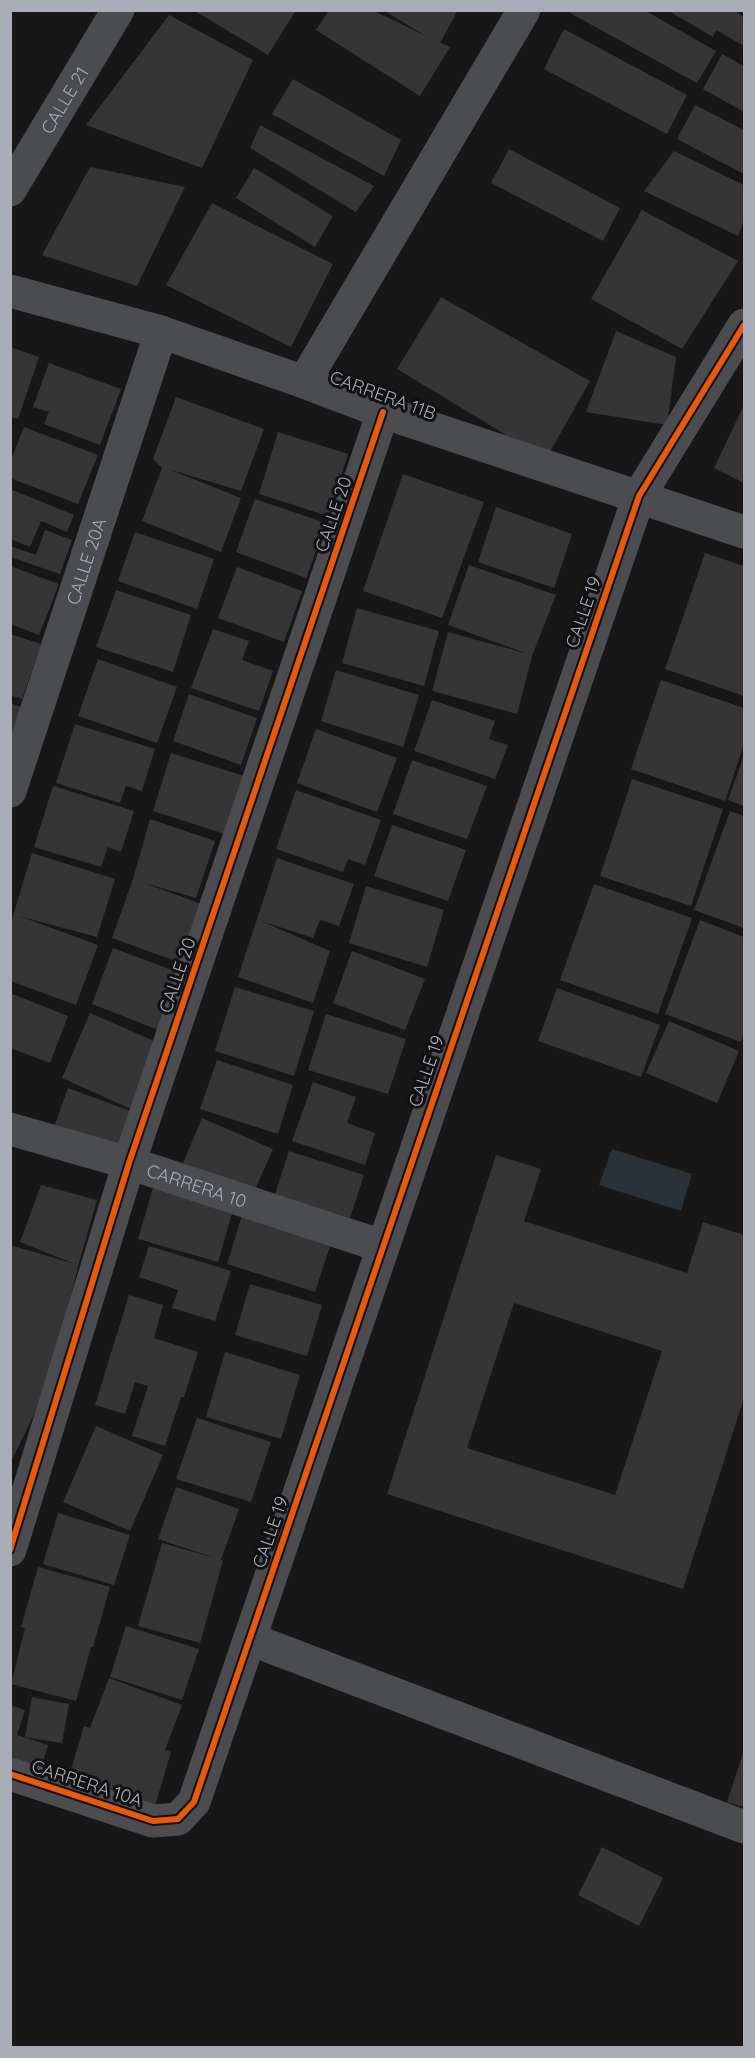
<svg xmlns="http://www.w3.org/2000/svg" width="755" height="2058" font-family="Quicksand,sans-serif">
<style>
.water{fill:#2a3239}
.building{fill:#353536;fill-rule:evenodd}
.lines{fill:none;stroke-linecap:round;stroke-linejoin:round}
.street{stroke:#4b4c50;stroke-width:33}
.cycleway-casing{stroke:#111113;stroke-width:10}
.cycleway{stroke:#e8590c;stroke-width:6}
.labels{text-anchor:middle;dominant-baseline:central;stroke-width:6;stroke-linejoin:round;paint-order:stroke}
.street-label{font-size:18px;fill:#a8adb8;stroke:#111113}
</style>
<rect width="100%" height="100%" fill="#171717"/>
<!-- water -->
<path class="water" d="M 612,1149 L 692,1174 L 681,1211 L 599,1185 Z"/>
<!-- building -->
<path class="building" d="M 193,10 L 296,10 L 268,55 Z
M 329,10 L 372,10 L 426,36 L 383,10 L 458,10 L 440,43 L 450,47 L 420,96 L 316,30 Z
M 571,10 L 644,10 L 716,51 L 697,83 L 570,13 Z
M 667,10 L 733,10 L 744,17 L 744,46 L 716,30 L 713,37 Z
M 169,15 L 253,60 L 202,168 L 86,125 Z
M 564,29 L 687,95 L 667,134 L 544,69 Z
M 722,54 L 744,66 L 744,112 L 703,89 Z
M 293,79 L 401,140 L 384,176 L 272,114 Z
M 695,105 L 744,130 L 744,174 L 677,139 Z
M 260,125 L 374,186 L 356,212 L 250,148 Z
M 509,149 L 620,208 L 603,241 L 491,183 Z
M 674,151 L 744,185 L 744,220 L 738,236 L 644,191 Z
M 90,167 L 185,187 L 137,286 L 42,255 Z
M 254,168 L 333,216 L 315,247 L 236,198 Z
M 212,203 L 333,264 L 291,347 L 166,285 Z
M 642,210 L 738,261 L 682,349 L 591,299 Z
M 441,297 L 590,381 L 546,459 L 397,369 Z
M 616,331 L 676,357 L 667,425 L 586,412 Z
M 10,347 L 39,357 L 18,419 L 10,417 Z
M 49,363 L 121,389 L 100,445 L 44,424 L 49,412 L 33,407 Z
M 176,397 L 264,429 L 241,491 L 168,469 L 241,498 L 221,552 L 142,521 L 162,468 L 153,459 Z
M 744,405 L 744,483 L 714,468 Z
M 24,427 L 98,455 L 78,504 L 10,478 L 10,462 Z
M 278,432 L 348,454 L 328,516 L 259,494 Z
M 403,474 L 484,502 L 442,618 L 363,591 Z
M 10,489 L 74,515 L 67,532 L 41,521 L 30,547 L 10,539 Z
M 255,499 L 326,523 L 306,578 L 236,552 Z
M 496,507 L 572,534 L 554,588 L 478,562 Z
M 45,530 L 72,540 L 60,574 L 10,557 L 10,546 L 36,555 Z
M 135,532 L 214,559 L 197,609 L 118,581 Z
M 705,553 L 744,566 L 744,696 L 665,669 Z
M 469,565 L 556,595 L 532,656 L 517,714 L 432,691 L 448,632 L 528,654 L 448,625 Z
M 10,566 L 59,584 L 39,635 L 10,624 Z
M 237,567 L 302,591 L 284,642 L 218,618 Z
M 116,590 L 191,615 L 173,672 L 96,647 Z
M 357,608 L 439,631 L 424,686 L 342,663 Z
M 213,629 L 249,641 L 242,660 L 273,671 L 259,711 L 191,688 Z
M 10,634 L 41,644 L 22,699 L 10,695 Z
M 98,659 L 177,687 L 157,743 L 78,716 Z
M 336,670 L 419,695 L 403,747 L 321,721 Z
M 661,680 L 744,708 L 744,744 L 725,801 L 631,769 Z
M 189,694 L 257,718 L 241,765 L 173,741 Z
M 432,700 L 495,721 L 489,739 L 508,745 L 495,779 L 414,751 Z
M 10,703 L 21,707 L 10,737 Z
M 75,724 L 155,749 L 142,791 L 126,786 L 120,803 L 56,783 Z
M 316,729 L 397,758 L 377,812 L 297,783 Z
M 171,753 L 244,776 L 225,834 L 153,811 Z
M 744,755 L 744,806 L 728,800 Z
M 412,760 L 487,786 L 467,839 L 393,814 Z
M 632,779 L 723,809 L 691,906 L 600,876 Z
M 53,786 L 134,811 L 121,852 L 108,847 L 101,867 L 34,847 Z
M 296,790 L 381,820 L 365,865 L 348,859 L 343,872 L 276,849 Z
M 730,811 L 744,816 L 744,928 L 694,910 Z
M 150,819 L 215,841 L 196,898 L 141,882 L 202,904 L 181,963 L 112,938 L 133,879 Z
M 392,825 L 466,850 L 448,901 L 374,876 Z
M 32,853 L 115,879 L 97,937 L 19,916 L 98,945 L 76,1005 L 10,981 L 10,925 Z
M 277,858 L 354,884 L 339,926 L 320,920 L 313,938 L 261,921 L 330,951 L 313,1003 L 238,977 Z
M 594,884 L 692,918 L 658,1014 L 560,980 Z
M 366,886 L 444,910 L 427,967 L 349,943 Z
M 700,920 L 744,937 L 744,1032 L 741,1042 L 665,1014 Z
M 113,948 L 188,976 L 166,1033 L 92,1004 Z
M 352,951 L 425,979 L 405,1030 L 333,1003 Z
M 235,987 L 314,1011 L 294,1076 L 215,1051 Z
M 557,988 L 660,1025 L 641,1077 L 538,1041 Z
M 10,993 L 68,1016 L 50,1063 L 10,1048 Z
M 90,1013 L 159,1043 L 131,1109 L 62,1078 Z
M 326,1014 L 406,1039 L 388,1094 L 308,1070 Z
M 669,1021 L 739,1051 L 717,1103 L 646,1073 Z
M 217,1060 L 293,1085 L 278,1134 L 200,1109 Z
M 313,1082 L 356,1097 L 347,1123 L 375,1133 L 365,1165 L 292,1141 Z
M 68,1088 L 141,1115 L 126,1157 L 53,1130 Z
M 202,1118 L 273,1149 L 254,1192 L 183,1163 Z
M 289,1151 L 364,1175 L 350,1218 L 275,1194 Z
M 496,1155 L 541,1169 L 524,1221 L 687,1273 L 703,1222 L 744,1235 L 744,1398 L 683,1589 L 387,1494 ZM 514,1303 L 662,1351 L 615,1495 L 467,1448 Z
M 154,1184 L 234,1207 L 218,1262 L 138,1239 Z
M 41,1185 L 97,1200 L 78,1266 L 61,1339 L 35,1412 L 10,1464 L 10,1245 L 75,1264 L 20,1242 Z
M 245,1206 L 334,1234 L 315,1292 L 227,1264 Z
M 149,1246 L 231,1271 L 215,1321 L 172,1308 L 178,1290 L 139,1277 Z
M 250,1284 L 322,1305 L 307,1356 L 235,1335 Z
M 129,1295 L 163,1305 L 154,1338 L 198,1352 L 184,1397 L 181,1397 L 165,1446 L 132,1436 L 148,1386 L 135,1382 L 125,1414 L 95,1405 Z
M 225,1352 L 300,1375 L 281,1439 L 206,1417 Z
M 197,1418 L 271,1442 L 251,1502 L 176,1479 Z
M 96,1426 L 163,1455 L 130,1531 L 63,1502 Z
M 176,1487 L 239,1509 L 221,1560 L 223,1561 L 200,1643 L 138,1626 L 162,1543 L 215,1558 L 158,1539 Z
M 58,1513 L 130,1535 L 114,1585 L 43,1564 Z
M 38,1567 L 110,1587 L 93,1647 L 91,1647 L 76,1701 L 11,1684 L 25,1628 L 21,1627 Z
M 126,1626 L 199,1649 L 182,1700 L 110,1677 Z
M 109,1678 L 182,1705 L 165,1750 L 171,1752 L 155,1806 L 68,1780 L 84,1726 L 90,1728 Z
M 32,1697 L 69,1704 L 62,1743 L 25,1737 Z
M 10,1705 L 25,1710 L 17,1735 L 48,1745 L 39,1776 L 10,1767 Z
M 744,1751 L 744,1807 L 727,1802 Z
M 602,1847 L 663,1878 L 639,1926 L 578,1895 Z"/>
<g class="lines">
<!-- street -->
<g class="street">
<path id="s1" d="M 10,190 L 118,10"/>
<path d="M 10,291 L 161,332 L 304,382 L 383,412 L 744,532"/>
<path d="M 304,382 L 524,10"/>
<path id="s2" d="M 10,791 L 161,332"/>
<path id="s3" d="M 10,1129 L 129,1163 L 382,1246"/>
<path d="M 10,1550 L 129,1163 L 383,412"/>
<path d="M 250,1639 L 744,1827"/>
<path d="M 10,1774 L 153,1821 L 178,1819 L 194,1802 L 639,496 L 744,325"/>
</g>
<!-- cycleway casing -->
<g class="cycleway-casing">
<path id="cycleway" d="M 10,1550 L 129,1163 L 383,412
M 10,1774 L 153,1821 L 178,1819 L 194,1802 L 639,496 L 744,325"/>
</g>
<!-- cycleway -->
<use href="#cycleway" class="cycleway"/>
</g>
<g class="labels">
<!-- street labels -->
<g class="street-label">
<text stroke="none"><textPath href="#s1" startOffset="105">CALLE 21</textPath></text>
<text transform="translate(383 395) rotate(20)">CARRERA 11B</text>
<text transform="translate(333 514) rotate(-71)">CALLE 20</text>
<text stroke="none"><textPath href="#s2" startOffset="242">CALLE 20A</textPath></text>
<text transform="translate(583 612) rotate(-71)">CALLE 19</text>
<text transform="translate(177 975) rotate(-71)">CALLE 20</text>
<text transform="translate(426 1071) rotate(-71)">CALLE 19</text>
<text stroke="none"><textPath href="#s3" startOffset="195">CARRERA 10</textPath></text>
<text transform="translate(270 1532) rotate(-71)">CALLE 19</text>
<text transform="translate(87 1783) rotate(18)">CARRERA 10A</text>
</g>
</g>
<!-- border -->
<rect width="755" height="2058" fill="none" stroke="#a8adb8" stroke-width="24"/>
</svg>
